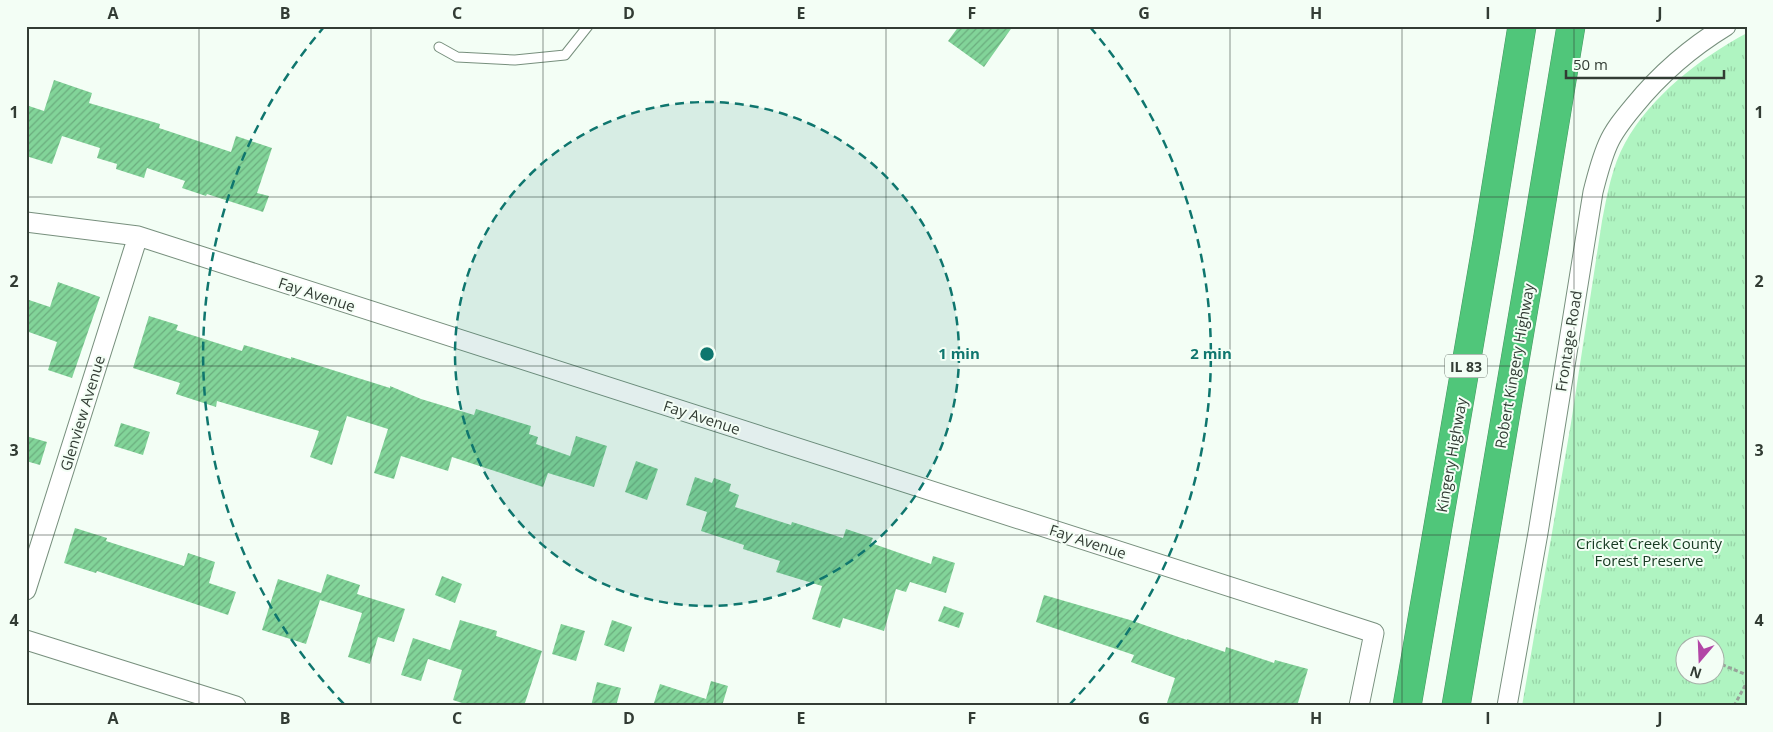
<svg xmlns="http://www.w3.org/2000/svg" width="1773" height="732" font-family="'Open Sans',sans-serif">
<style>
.park{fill:url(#park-tufts);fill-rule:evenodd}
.building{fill:url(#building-hatch)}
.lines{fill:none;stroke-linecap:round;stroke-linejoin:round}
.lane-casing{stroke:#778f7d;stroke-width:11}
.street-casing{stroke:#778f7d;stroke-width:21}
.highway-casing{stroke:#469662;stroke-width:29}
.path{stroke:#98a29a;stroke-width:3;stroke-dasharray:4 2.5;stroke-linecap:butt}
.lane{stroke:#fff;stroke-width:9}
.street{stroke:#fff;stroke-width:19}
.highway{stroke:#50c67a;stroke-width:28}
.grid{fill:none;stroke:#323c34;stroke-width:1;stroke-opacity:0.55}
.ring{fill:none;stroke:#0f766e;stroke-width:2.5;stroke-dasharray:9 6}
.labels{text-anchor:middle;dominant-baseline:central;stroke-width:4;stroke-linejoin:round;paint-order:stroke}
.shield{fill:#f3fef5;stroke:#6c766e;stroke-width:1}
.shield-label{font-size:14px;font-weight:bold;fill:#323c34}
.street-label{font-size:15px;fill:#323c34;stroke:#f3fef5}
.park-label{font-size:15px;fill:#173a22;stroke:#f3fef5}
.centre{fill:#0f766e;stroke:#f3fef5;stroke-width:2.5}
.ring-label{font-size:15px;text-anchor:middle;font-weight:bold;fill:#0f766e;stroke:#f3fef5;stroke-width:4;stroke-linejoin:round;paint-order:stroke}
.neatline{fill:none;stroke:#323c34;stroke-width:2}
.grid-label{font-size:16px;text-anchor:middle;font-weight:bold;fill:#323c34}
</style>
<defs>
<pattern id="park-tufts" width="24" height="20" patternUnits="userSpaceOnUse" patternTransform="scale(1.25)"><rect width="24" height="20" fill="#aff4c1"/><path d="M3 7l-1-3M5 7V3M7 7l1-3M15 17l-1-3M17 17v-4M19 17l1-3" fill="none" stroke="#97d2a6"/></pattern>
<pattern id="building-hatch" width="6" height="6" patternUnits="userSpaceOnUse" patternTransform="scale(1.25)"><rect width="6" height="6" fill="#82d499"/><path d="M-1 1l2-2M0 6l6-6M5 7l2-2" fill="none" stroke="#6bad7e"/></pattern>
</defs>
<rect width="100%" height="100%" fill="#f3fef5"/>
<!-- park -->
<path class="park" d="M 1747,33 L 1747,706 L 1522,706 L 1571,423 L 1602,221 C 1607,195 1612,166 1625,143 C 1651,96 1700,58 1747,33 ZM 1686,644 L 1716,644 L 1716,674 L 1686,674 Z"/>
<!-- building -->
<path class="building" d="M 959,26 L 1013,26 L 984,67 L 948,41 Z
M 54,80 L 92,93 L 89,103 L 160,124 L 159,128 L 231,152 L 236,136 L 272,148 L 257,193 L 269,196 L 263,212 L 207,194 L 206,196 L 182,188 L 185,181 L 147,168 L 144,178 L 116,169 L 117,164 L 97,158 L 100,148 L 62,136 L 52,164 L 26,156 L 26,105 L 44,111 Z
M 58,282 L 100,297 L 72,378 L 48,370 L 57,342 L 26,331 L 26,299 L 50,307 Z
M 149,316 L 178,325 L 176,330 L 242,351 L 244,345 L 291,359 L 291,357 L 390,388 L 390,386 L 421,399 L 474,415 L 476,409 L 531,426 L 529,434 L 538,437 L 536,444 L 570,456 L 576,436 L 607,446 L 594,487 L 548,473 L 543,487 L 452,457 L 448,471 L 401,456 L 394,479 L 374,473 L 388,429 L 347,416 L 332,465 L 310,457 L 319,431 L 217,401 L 216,407 L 176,394 L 180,383 L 133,368 Z
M 121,423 L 150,432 L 143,455 L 114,446 Z
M 26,436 L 47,442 L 40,465 L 26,461 Z
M 636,461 L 658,469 L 647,500 L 625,492 Z
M 695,477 L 712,483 L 714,478 L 731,484 L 729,491 L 739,495 L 735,507 L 791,525 L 792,522 L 843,538 L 846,529 L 873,538 L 871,543 L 931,564 L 933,556 L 955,563 L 946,593 L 910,582 L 906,592 L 896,589 L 884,631 L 843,618 L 840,628 L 812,619 L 822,586 L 776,572 L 780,561 L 743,549 L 744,545 L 701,531 L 707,512 L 686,505 Z
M 75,528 L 107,538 L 106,541 L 184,566 L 188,553 L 215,562 L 209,583 L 236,592 L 228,615 L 97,571 L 96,573 L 64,563 Z
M 327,574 L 360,585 L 357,594 L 405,609 L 394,642 L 378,637 L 370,664 L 348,657 L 362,613 L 320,600 L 306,644 L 262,630 L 278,579 L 321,593 Z
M 442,576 L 462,584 L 455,603 L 435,595 Z
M 1044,595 L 1130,620 L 1187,640 L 1187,639 L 1225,652 L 1226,647 L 1274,663 L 1275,660 L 1308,669 L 1297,706 L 1166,706 L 1175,678 L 1131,662 L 1134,655 L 1036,622 Z
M 944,606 L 964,613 L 959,628 L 938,621 Z
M 460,620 L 497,631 L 496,636 L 542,651 L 524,706 L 471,706 L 453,700 L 462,670 L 428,659 L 421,681 L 401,675 L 413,638 L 450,650 Z
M 612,620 L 632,627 L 624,652 L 604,645 Z
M 561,624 L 585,631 L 576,661 L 552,654 Z
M 711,681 L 728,686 L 722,706 L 653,706 L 660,684 L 706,699 Z
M 597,682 L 621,688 L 616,706 L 591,706 Z"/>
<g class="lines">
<!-- lane casing -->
<g class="lane-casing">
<path id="lane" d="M 439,47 L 457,57 L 515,60 L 565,55 L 588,26"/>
</g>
<!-- street casing -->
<g class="street-casing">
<path id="street" d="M 26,222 L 138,236 L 1374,633 L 1359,706
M 26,590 L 138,236
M 26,640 L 236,706
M 1507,706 L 1538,533 L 1593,192 C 1597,176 1601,160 1608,144 C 1614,130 1624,118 1634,106 C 1660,74 1690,48 1726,26"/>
</g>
<!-- highway casing -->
<g class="highway-casing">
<path id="highway" d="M 1407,706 L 1487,242 L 1522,26
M 1456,706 L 1534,249 L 1571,26"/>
</g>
<!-- path -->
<path class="path" d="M 1716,662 L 1747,675
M 1734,706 L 1747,682"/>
<!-- lane -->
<use href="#lane" class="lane"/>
<!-- street -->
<use href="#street" class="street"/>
<!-- highway -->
<use href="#highway" class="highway"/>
</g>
<!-- grid -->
<path class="grid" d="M 199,26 L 199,706M 371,26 L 371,706M 543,26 L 543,706M 715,26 L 715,706M 886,26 L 886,706M 1058,26 L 1058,706M 1230,26 L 1230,706M 1402,26 L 1402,706M 1574,26 L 1574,706M 26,197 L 1747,197M 26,366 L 1747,366M 26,535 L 1747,535"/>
<!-- distance rings -->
<circle cx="707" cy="354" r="252" fill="#0f766e" fill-opacity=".12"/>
<g class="ring">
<circle cx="707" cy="354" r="252"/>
<path d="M344 704A504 504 0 0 1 324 27M1090 27A504 504 0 0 1 1070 704"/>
</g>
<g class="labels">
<!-- shield labels -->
<rect class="shield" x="1445" y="354.5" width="42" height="23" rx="4"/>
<g class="shield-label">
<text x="1466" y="366">IL 83</text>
</g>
<!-- street labels -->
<g class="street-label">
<text transform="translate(317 294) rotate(18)">Fay Avenue</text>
<text transform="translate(1568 341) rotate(-81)">Frontage Road</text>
<text transform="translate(1514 366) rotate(-80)">Robert Kingery Highway</text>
<text transform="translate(82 413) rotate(-73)">Glenview Avenue</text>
<text transform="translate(702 417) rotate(18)">Fay Avenue</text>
<text transform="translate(1451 455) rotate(-80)">Kingery Highway</text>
<text transform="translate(1088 541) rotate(18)">Fay Avenue</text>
</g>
<!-- park labels -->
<g class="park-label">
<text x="1649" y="543">Cricket Creek County<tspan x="1649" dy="17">Forest Preserve</tspan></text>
</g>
</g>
<circle cx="707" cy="354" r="8" class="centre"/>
<g class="ring-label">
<text x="959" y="359">1 min</text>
<text x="1211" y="359">2 min</text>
</g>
<!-- border -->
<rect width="1773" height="732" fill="none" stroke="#f3fef5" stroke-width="55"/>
<!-- north arrow -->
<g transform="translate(1700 660) rotate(199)"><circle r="24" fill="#f3fef5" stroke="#a6b0a8"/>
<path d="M0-4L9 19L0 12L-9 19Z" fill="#b246a6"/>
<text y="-8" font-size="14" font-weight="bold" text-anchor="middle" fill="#323c34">N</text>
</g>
<!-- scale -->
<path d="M1566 70v8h158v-8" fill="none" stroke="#323c34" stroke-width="2.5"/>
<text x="1573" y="70" font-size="15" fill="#323c34" stroke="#f3fef5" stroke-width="4" paint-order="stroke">50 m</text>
<rect x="28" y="28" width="1718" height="676" class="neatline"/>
<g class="grid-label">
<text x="113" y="19">A</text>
<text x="285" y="19">B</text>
<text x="457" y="19">C</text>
<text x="629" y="19">D</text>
<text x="801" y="19">E</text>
<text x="972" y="19">F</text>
<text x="1144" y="19">G</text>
<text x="1316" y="19">H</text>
<text x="1488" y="19">I</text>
<text x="1660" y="19">J</text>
<text x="14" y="118">1</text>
<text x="1759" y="118">1</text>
<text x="14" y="287">2</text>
<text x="1759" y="287">2</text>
<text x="14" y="456">3</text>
<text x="1759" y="456">3</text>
<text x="14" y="626">4</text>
<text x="1759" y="626">4</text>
<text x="113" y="724">A</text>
<text x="285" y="724">B</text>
<text x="457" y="724">C</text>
<text x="629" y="724">D</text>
<text x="801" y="724">E</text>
<text x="972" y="724">F</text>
<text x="1144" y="724">G</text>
<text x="1316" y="724">H</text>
<text x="1488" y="724">I</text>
<text x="1660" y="724">J</text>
</g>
</svg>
